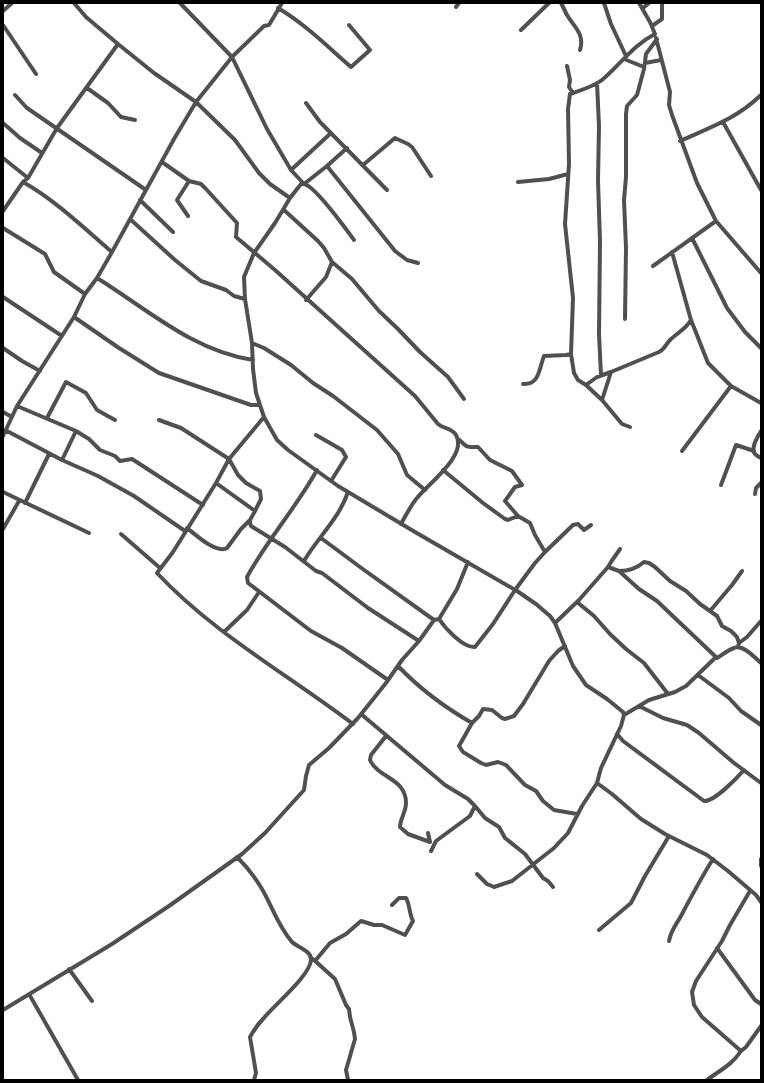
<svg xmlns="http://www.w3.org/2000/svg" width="764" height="1083" font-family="'Source Sans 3',sans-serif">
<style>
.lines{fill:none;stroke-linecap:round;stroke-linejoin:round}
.minor{stroke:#505050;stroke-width:4}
</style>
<rect width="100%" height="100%" fill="#fff"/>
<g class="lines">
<!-- minor -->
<path class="minor" d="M 74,3 L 86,17 L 118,44 L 154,73 L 196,102 L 235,140 L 259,173 L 270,184 L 290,198
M 180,3 L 232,57 L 267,129 L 291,170 L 304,184 L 301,184 L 290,198 L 275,223 L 254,253 L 244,277 L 245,299 L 252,343 L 253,369 L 256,393 L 264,417 L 277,440 L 288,450 L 338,486 L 415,532 L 517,591 L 536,604 L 550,616 L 555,623 L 573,666 L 586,685 L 607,699 L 623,712 L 624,715 L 621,726 L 601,768 L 597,783 L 582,806 L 568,833 L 554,848 L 512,881 L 494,887 L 487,884 L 477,874
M 561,3 C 563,7 565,11 567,15 C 574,27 585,34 580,50
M 604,3 L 611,24 L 626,56
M 456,7 L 459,3
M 278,8 C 305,24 328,47 351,67 L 370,50 L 349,25
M 643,8 L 649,3
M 3,11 L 12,3
M 3,25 L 36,74
M 652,26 L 662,19 L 662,3
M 521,30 L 549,3
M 656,38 L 670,92 L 669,105 L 672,115 L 697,183 L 716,221 L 761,273
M 624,59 L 644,67
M 645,63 L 661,60
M 567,66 L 570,80 L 569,87 L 573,93
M 597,83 L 599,126 L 598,180 L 600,242 L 599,334 L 601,375
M 87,88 L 108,103 L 121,117 L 135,120
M 15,95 L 27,108 L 146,190
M 306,103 L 320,122 L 387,190
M 723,122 L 761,190
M 3,123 L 20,138 L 42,153
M 680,141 C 711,127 736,119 761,95
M 3,158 L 28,178
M 162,162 L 189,181 L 201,184 L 206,189 L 237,223 L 236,237 L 275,270 L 415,396 L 438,424 C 444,429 452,428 456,435 C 468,455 428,484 417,498 C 411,505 406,515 401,524
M 363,165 L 395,138 L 408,144 L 412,147 L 431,176
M 327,166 L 347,148
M 291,170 L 331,133
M 23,182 C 55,200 84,228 112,252
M 518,182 L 549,179 L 568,174
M 304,184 L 327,166 L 395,251 L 407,260 L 418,263
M 304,184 C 315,186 346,229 354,240
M 140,200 L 173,232
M 284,210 L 318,241 L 324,248 L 332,262 L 352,279 L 379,311 L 398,329 L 420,352 L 448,377 L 464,399
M 3,211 L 23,182 L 28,178 L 57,128 L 118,44
M 188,216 L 177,200 L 189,181
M 130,219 L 175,260 L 201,281 L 226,290 L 234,296 L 245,299
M 3,228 L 45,254 L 54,272 L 85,294
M 692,238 L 727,308 L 745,332 L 761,348
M 672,252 L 691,320 L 708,363 L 731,386 L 761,403
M 653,266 L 716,221
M 97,278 C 147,309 193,351 253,360
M 3,297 L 62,336
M 306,300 L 326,277 L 332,262
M 74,317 L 119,348 L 159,373 L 251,405 L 260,405
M 625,319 L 626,248 L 624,200 L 626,177 L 626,114 L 627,106 L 637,95 L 644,69 L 646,54 L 657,39
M 252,343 L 264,348 L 291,365 L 313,383 L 333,396 L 377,430 L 398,454 L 407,475 L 425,490
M 3,348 L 22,361 L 40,371
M 571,354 L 574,373 L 578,380 L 586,385 L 602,400
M 523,384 C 540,385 539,368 544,356 L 566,355 L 571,354 L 573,298 L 565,224 L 569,164 L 568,109 L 570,94 C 581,90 593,87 602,80 C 620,65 633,45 655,34 L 650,22 L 639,3
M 586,385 L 597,377 L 611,372
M 17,406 L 76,431 L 89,439 L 100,450 L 115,456 L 120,461 L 132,459 L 203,505
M 3,412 L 12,417
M 264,417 L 229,459 L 216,483 L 173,552 L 157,573 C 213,633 287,674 353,724
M 47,418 L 66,382 L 86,393 L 97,410 L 115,420
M 159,420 L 181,428 L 229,459 L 238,475 L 246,483 L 260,491 L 261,499 L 255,511
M 630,427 L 622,424 L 602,400 L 611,372 L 659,352 C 665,349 666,344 670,340 C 677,333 686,329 691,320
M 7,431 L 62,460 L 76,431
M 761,431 C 758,436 750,448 755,454 C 757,456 759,457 761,458
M 316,435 L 342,450 L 346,457 L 331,481
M 3,436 L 17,406 L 74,317 L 85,294 L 97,278 L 112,252 L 174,139 L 196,102 L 232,57 L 264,26 L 269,25 L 282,3
M 458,439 C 462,441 462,443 465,445 C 468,448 474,447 478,447 L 490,460 L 512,471 L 522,485 L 515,487 L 505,501 L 518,516
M 682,451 L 731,386
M 62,460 L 98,476 L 134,496 L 185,531
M 317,470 C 296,508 267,540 247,577 L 248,583 L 311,631 L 342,648 L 388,680
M 216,483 L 255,511 L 250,520 L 250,523 L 251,526 L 285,547 L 316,571 L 322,573 L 368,608 L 419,641
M 721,485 L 736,445 L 754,451
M 3,492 L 89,533
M 755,494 L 756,488 L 761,483
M 25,503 L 49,454
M 187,528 C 196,535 216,554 227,548 L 241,529 L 250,520
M 3,529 L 19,501
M 121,534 L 160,568
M 321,538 L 360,567 L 434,620
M 545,552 L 573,525 L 578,524 L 584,530 L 591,525
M 304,561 C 318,537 339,519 348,492
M 608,567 L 619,571 L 639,589 L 657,601 L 717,658 C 722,655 728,650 734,648 C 743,644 755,658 761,663
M 619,571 C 629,571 636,569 644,562 L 649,563 L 655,567 L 670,581 L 686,591 L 700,604 L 717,616 L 722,626 L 731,631 L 737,637 L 739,643 L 738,647
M 577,602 L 594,616 L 610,634 L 626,649 L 644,663 L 668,694
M 710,611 L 732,585 L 742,571
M 439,619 C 445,628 463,648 475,647 L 493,624 L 515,590 L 535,563 L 545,552 L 535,535 L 530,523 L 518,516 L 508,520 L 505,519 L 483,503 L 443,470
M 555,623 L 579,600 L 608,567 L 611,562 L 620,549
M 224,632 L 247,610 L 259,592
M 739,643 L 747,637 L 761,621
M 398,666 C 420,689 444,707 472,723 L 479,716 L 483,709 L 492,710 L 502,718 L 505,719 L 514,716 L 523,704 L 549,661 L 558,651 L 565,646
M 698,675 L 729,698 L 741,711 L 761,725
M 639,706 L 663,718 L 687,725 L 699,733 L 734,763 L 761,783
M 361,714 L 445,785 L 468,799 L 475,806 L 485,818 L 499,827 L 505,838 L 525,854 L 543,878 L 548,881 L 553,887
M 624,715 L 649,700 L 675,692 L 686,686 L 716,657
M 472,723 L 459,746 L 463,752 L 481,763 L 486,765 L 498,762 L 506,765 L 525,785 L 536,791 L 543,801 L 554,810 L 577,814
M 617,734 L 623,741 L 704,801 C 714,802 737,778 744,770
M 386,736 L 371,755 L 370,760 C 379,779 406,778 406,803 C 406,812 400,819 400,827 L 408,834 L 430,842 L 428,833
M 597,783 L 612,794 L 641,819 L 665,834 L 707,855 L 728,871 L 756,895 L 761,902
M 431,851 L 436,841 L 470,816 L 475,806
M 237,857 C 247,867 255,877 262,889 C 272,906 278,926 292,942 C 297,947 312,951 311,960 C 310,976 273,1006 263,1019 C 258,1024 254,1030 250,1037 L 256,1073 L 254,1080
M 761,859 L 761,866
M 750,891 L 730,925 L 722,941 L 696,981 L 692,992 L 694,1005 L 702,1017 L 741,1051 L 746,1047 L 761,1026
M 599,930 L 631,903 L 645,876 L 669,836
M 669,941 C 671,930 676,925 681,916 C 691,897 701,878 713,859
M 717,948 L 755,1000 L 761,1004
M 313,959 L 335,979 L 346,1005 L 349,1009 L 350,1017 L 354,1032 L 355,1039 L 346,1070 L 348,1080
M 315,961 L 330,943 L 346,934 L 361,921 L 374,925 L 382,925 L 405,935 L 413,921 C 409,913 410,905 406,898 L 399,898 L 392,905
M 69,969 L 92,1001
M 29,994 L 78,1080
M 3,1010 L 112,944 L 169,906 L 242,854 L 265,833 L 304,790 L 306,776 L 309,765 L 329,748 L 358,718 L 386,683 L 402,660 L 419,641 L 434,620 L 439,619 L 457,589 L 468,562
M 707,1080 C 720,1070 731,1066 741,1051"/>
</g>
<!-- border -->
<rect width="764" height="1083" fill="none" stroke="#000000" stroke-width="8"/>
</svg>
